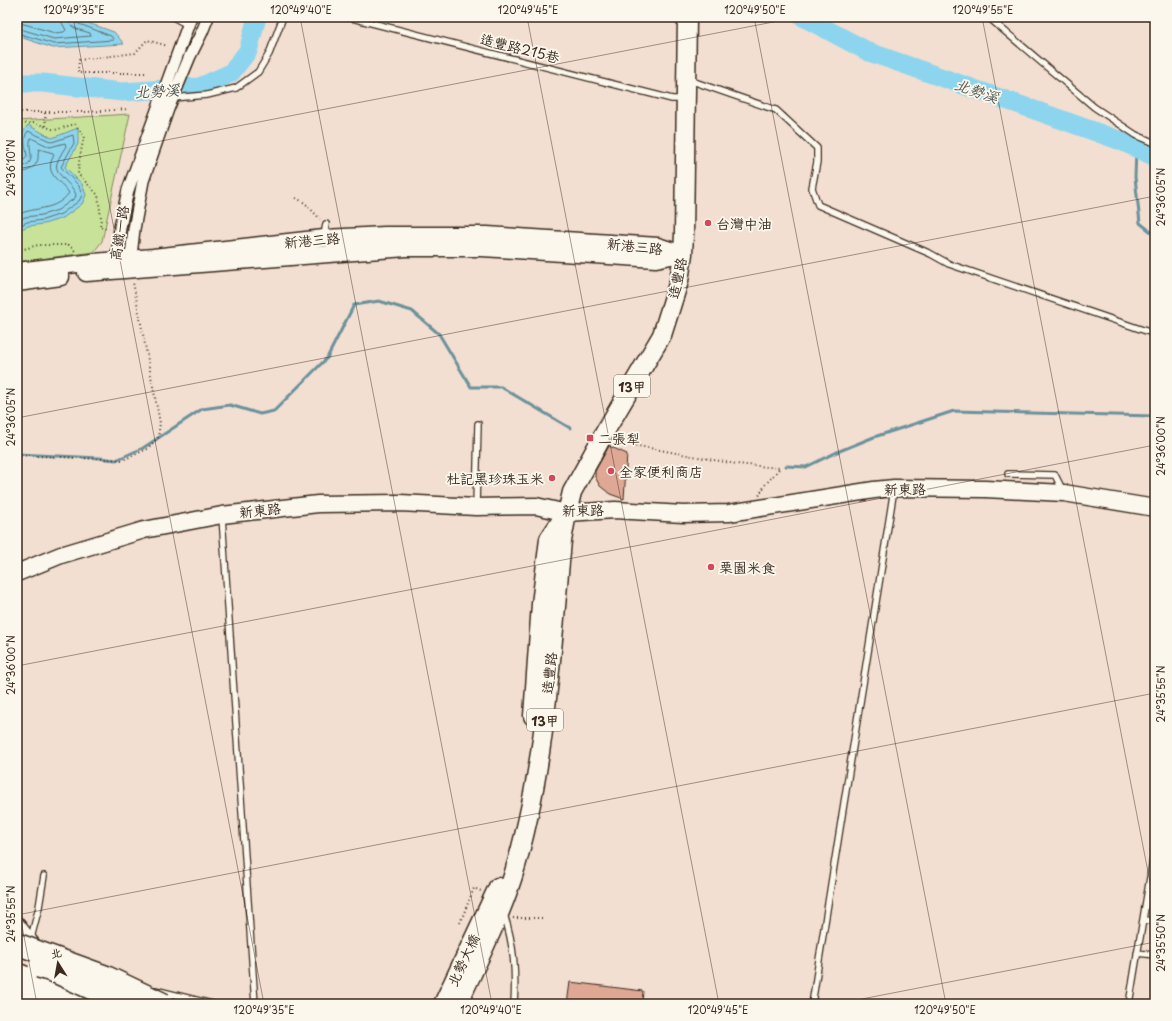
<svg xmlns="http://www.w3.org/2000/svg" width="1172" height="1021" font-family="'Playpen Sans','LXGW WenKai TC',sans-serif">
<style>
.green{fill:#c8e399;stroke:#82865c}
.water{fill:#8dd5ee;stroke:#6c919b}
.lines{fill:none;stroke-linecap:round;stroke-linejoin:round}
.shore{stroke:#5c6e71;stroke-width:1}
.stream{stroke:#6c919b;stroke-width:3}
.river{stroke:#8dd5ee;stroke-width:19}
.building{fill:#dea895;stroke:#3b2a1e}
.lane-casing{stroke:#3b2a1e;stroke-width:8}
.street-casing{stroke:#3b2a1e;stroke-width:14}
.secondary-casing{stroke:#3b2a1e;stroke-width:19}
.primary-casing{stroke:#3b2a1e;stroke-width:21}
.highway-casing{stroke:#3b2a1e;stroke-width:24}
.path{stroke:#3b2a1e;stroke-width:2;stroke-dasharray:1 3;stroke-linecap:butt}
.lane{stroke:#fbf7ec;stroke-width:5.5}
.street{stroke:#fbf7ec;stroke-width:11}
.secondary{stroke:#fbf7ec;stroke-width:16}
.primary{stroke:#fbf7ec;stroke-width:18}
.highway{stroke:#fbf7ec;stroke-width:21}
.highway-bridge-casing{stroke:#3b2a1e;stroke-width:24;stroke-linecap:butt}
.highway-bridge{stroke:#fbf7ec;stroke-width:21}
.ticks{fill:none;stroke:#3b2a1e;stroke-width:1;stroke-opacity:0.45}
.poi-dot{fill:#d1495b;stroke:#fbf7ec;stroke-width:1.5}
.labels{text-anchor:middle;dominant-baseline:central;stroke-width:3.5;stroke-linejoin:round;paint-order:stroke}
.shield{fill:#fbf7ec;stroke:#75685c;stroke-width:1}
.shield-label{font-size:13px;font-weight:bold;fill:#3b2a1e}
.street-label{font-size:14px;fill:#3b2a1e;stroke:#fbf7ec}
.poi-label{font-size:14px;fill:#3b2a1e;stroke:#fbf7ec;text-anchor:start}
.water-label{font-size:15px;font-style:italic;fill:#505552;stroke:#fbf7ec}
.neatline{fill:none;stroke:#3b2a1e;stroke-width:1.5}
.ticks-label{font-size:10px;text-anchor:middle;fill:#3b2a1e}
</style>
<rect width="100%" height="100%" fill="#f2dfd2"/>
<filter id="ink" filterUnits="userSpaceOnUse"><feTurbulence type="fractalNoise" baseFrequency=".025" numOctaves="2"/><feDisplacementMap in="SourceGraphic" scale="8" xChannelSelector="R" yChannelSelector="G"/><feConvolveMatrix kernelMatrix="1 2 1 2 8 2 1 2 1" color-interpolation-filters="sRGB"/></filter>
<g filter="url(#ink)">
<!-- green -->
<path class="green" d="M 130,114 L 102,241 L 94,252 L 17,262 L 17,121 Z"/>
<!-- water -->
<path class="water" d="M 17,17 L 71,17 L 114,32 L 124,44 L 53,48 L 17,36 Z
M 28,125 L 52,138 L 78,128 L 78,144 L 65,167 L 82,184 L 86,195 L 82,204 L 63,218 L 44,224 L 28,226 L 17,231 L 17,159 L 23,156 C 19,143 20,135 28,125 Z"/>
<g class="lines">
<!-- shore -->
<path class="shore" d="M 17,22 L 55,33 L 64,32 L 66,30 L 62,23 L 61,17
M 17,28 L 54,39 L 91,36 L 90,33 C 81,30 68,29 67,17
M 17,33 L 54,44 L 114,40 L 111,36 L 74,22 L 72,20 L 72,17
M 17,162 L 24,160 L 27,157 C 27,148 21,140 28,131 L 52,142 L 73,135 L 74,143 L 61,167 L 79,186 L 82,195 L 79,201 L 61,214 L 43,220 L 27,222 L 17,227
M 17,167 C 41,166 26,149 31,138 L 50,147 L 65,143 L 66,146 C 63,151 59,157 57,163 C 53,174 73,184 76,195 L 75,198 L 58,210 L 42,215 L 25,217 L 17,221
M 17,173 C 26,173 36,168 38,159 C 38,155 38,152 39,149 L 53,153 L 54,155 C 43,175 60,179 69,193 C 55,212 35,206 17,215"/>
<!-- stream -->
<path class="stream" d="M 1136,148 L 1135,177 L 1140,223 L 1155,235
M 17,454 L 100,458 L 116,460 L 143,448 L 202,409 L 230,405 L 260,414 L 274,411 L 327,358 L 354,305 L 379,301 L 412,311 L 439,334 L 471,387 L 501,387 L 570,428
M 786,466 L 806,467 L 837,452 L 874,437 L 954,411 L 1155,416"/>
<!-- river -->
<path class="river" d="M 803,17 L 869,52 L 1043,113 L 1121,141 L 1155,157
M 17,83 L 43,83 L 122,92 L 200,87 L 231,73 L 248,51 L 257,17"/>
</g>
<!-- building -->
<path class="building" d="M 609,446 L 627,454 L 624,499 L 610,494 L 600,486 L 595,477 L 595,471 Z
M 570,982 L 643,991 L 642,1004 L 567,1004 Z"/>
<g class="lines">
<!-- lane casing -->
<g class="lane-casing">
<path id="lane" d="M 173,17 L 188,25
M 348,17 L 672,99 L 684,99
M 988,17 L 1094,107 L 1136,135 L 1155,143
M 689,80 L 776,110 L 817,148 L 817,162 L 812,188 L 818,205 L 931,254 L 949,264 L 1155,334
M 173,98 L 207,95 L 236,88 L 258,72 L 269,54 L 283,17
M 324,236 L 326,224
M 1008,474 L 1055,475 L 1063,491
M 476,506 L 478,424
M 222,517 L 255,1004
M 504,914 C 514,945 516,972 514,1004
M 1143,920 L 1155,921
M 31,938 L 39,907 L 44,876
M 1137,953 L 1155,955
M 155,990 L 212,1004
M 812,1004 L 894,489
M 1129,1004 L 1155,847"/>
</g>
<!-- street casing -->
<g class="street-casing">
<path id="street" d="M 123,264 L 117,259 L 120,227 L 128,190 L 191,17
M 130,265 L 134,229 L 143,181 L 168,109 L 190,56 L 202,32 L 208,17
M 17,922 L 39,950"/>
</g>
<!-- secondary casing -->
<g class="secondary-casing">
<path id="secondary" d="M 17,271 L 94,262 L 153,257 L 324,238 L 385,235 L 487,235 L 658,246 L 683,254
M 86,273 L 406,248 L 482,248 L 656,259 L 681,254
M 17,283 L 61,277
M 17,573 L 61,555 L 144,530 L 222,515 L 318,504 L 400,503 L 476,507 L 536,506 L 567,513 L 615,510 L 683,514 L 729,513 L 874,490 L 894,488 L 985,489 L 1064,493 L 1155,508"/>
</g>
<!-- primary casing -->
<g class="primary-casing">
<path id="primary" d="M 533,716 L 541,604 L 549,539 L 563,518
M 443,1004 L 498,887
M 458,1004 C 477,962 499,920 513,876 C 546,768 551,653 562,541 L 567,513 L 572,492 L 606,430 L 662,335 L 679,281 L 683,254 L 684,234 L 687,17"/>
</g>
<!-- highway casing -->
<g class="highway-casing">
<path id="highway" d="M 17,974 L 43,984 L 90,1004
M 17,995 L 45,1004"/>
</g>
<!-- path -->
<path class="path" d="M 145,73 L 78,73 L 79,60 L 135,53 L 147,40 L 168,46
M 17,112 L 87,112 L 128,109
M 45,113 L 46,127
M 17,124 L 35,123 L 55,130 L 75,124 L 84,136 L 79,162 L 78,174 L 98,195 L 101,218 L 100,227 L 109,229
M 296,198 L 305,203 L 320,219
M 17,251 L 38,245 L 69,245 L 75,251
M 618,436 L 633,445 L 736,464 L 780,468 L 765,485 L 759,496
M 17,455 L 123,460 L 147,449 L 158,438 L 160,423 L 133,282
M 513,918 L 542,918
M 460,923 L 474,888 L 481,891"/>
<!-- lane -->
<use href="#lane" class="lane"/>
<!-- street -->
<use href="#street" class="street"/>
<!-- secondary -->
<use href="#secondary" class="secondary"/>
<!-- primary -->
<use href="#primary" class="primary"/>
<!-- highway -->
<use href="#highway" class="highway"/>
<!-- highway-bridge casing -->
<g class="highway-bridge-casing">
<path id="highway-bridge" d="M 17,944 L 105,976 L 164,1004
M 39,967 L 55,972 L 125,1004"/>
</g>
<!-- highway-bridge -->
<use href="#highway-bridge" class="highway-bridge"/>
</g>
</g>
<!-- ticks -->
<path class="ticks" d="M 73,17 L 264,1004M 300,17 L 492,1004M 527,17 L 719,1004M 754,17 L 946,1004M 982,17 L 1155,908M 17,169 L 799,17M 17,418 L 1155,196M 17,666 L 1155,445M 17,900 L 37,1004M 17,915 L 1155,693M 836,1004 L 1155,942"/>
<!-- markers -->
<g class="poi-dot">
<circle cx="708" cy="223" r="4"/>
<rect x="586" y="434" width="8" height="8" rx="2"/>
<circle cx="611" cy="471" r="4"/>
<circle cx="552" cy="478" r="4"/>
<circle cx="711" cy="567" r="4"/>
</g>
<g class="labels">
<!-- shield labels -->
<g class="shield">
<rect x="614" y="375" width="36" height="22" rx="3"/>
<rect x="527" y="709" width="36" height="22" rx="3"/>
</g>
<g class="shield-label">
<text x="632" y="386">13甲</text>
<text x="545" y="720">13甲</text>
</g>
<!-- street labels -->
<g class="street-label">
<text transform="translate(520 48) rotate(14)">造豐路215巷</text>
<text transform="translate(119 233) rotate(-81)">高鐵一路</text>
<text transform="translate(312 240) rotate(-5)">新港三路</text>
<text transform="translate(635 246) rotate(6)">新港三路</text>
<text transform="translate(677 278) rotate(-78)">造豐路</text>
<text transform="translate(905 489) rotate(-1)">新東路</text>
<text transform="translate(260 510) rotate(-6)">新東路</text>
<text transform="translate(583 510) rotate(-1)">新東路</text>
<text transform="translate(549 673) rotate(-84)">造豐路</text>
<text transform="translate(463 960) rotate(-65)">北勢大橋</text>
</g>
<!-- poi labels -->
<g class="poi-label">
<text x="716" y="223">台灣中油</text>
<text x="598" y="438">二張犁</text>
<text x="619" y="471">全家便利商店</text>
<text x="544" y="478" text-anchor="end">杜記黑珍珠玉米</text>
<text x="719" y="567">栗園米食</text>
</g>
<!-- water labels -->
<g class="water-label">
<text transform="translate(157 90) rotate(-3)">北勢溪</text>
<text transform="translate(977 90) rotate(19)">北勢溪</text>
</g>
</g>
<!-- margin -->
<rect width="1172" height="1021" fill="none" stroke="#fbf7ec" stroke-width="44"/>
<!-- north arrow -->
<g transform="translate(58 963) rotate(349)" stroke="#fbf7ec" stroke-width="3" paint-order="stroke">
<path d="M0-3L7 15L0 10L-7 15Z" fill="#3b2a1e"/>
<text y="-6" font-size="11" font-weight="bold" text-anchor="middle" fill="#3b2a1e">北</text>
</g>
<rect x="22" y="22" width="1128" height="977" class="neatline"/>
<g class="ticks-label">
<text x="74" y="14">120°49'35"E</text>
<text x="301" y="14">120°49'40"E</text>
<text x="528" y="14">120°49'45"E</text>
<text x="755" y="14">120°49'50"E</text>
<text x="983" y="14">120°49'55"E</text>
<text transform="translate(11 168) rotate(-90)" y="4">24°36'10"N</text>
<text transform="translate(1161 197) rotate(-90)" y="4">24°36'05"N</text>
<text transform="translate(11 417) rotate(-90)" y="4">24°36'05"N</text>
<text transform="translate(1161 446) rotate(-90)" y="4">24°36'00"N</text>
<text transform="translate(11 665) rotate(-90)" y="4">24°36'00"N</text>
<text transform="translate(1161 694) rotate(-90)" y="4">24°35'55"N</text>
<text transform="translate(11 914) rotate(-90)" y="4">24°35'55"N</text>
<text transform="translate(1161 943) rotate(-90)" y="4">24°35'50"N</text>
<text x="264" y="1014">120°49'35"E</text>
<text x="491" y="1014">120°49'40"E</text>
<text x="718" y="1014">120°49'45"E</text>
<text x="945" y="1014">120°49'50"E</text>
</g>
</svg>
